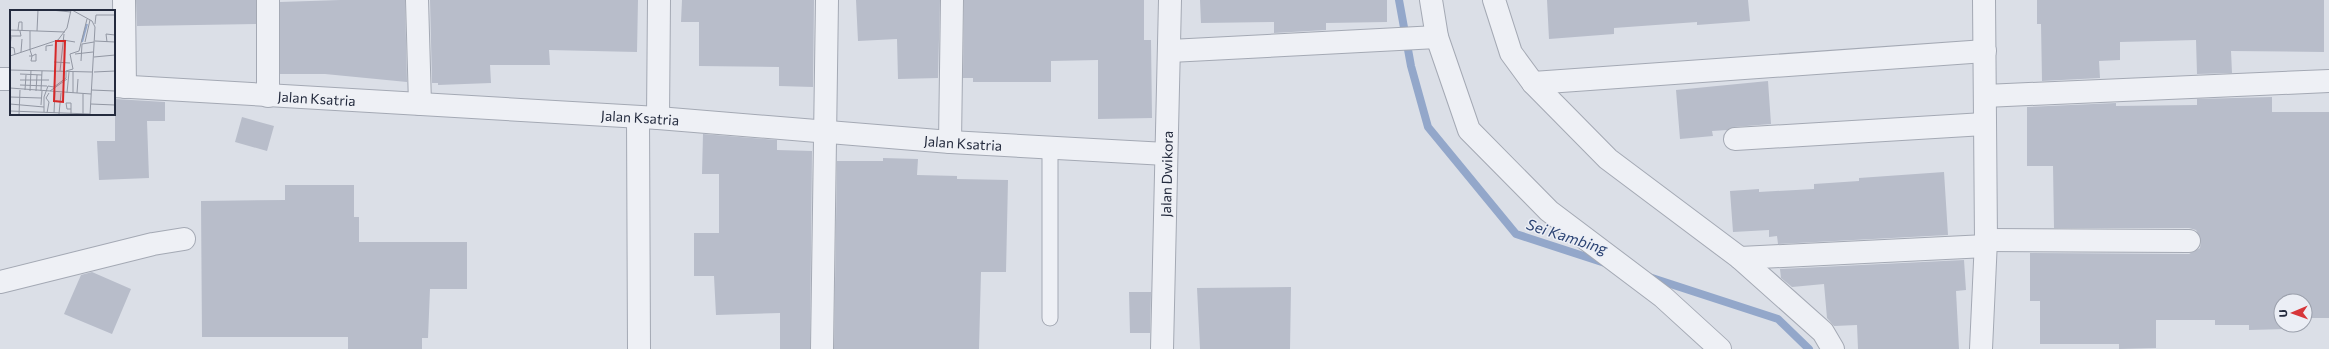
<svg xmlns="http://www.w3.org/2000/svg" width="2329" height="349" font-family="Commissioner,sans-serif">
<style>
.lines{fill:none;stroke-linecap:round;stroke-linejoin:round}
.stream{stroke:#93a7ca;stroke-width:8}
.building{fill:#b8bdca}
.lane-casing{stroke:#a4a9b4;stroke-width:17}
.street-casing{stroke:#a4a9b4;stroke-width:24}
.lane{stroke:#eef0f5;stroke-width:15}
.street{stroke:#eef0f5;stroke-width:22}
.labels{text-anchor:middle;dominant-baseline:central;stroke-width:3;stroke-linejoin:round;paint-order:stroke}
.street-label{font-size:14px;fill:#242b3e;stroke:#ebeef5}
.water-label{font-size:15px;font-style:italic;fill:#2c4474;stroke:#ebeef5}
.inset-river{fill:none;stroke:#93a7ca;stroke-width:2}
.inset-road{fill:none;stroke:#9297a3;stroke-width:1}
.view{fill:#d62828;fill-opacity:0.15;stroke:#d62828;stroke-width:2}
.inset-edge{fill:none;stroke:#242b3e;stroke-width:2}
</style>
<rect width="100%" height="100%" fill="#dbdfe7"/>
<g class="lines">
<!-- stream -->
<path class="stream" d="M 1399,0 L 1411,66 L 1428,127 L 1516,234 L 1605,263
M 1649,277 L 1778,319 L 1809,349"/>
</g>
<!-- building -->
<path class="building" d="M 136,0 L 256,0 L 256,24 L 137,26 Z
M 340,0 L 405,0 L 407,82 L 325,74 L 280,74 L 280,2 Z
M 430,0 L 638,0 L 637,52 L 549,50 L 550,65 L 490,65 L 491,83 L 438,85 L 438,83 L 432,83 Z
M 682,0 L 814,0 L 813,87 L 779,86 L 779,67 L 699,66 L 699,22 L 681,22 Z
M 856,0 L 940,0 L 938,78 L 898,79 L 897,39 L 858,41 Z
M 964,0 L 1144,0 L 1144,40 L 1151,40 L 1152,118 L 1098,119 L 1098,60 L 1051,61 L 1051,82 L 973,82 L 973,78 L 963,78 Z
M 1200,0 L 1387,0 L 1387,22 L 1326,23 L 1326,30 L 1274,33 L 1274,22 L 1201,23 Z
M 1547,0 L 1748,0 L 1750,21 L 1697,25 L 1697,22 L 1614,28 L 1614,34 L 1549,39 Z
M 2037,0 L 2324,0 L 2324,52 L 2231,51 L 2232,73 L 2197,74 L 2196,40 L 2120,42 L 2120,60 L 2099,61 L 2100,78 L 2042,81 L 2041,24 L 2037,24 Z
M 1768,81 L 1771,124 L 1734,127 L 1727,130 L 1712,131 L 1713,136 L 1680,139 L 1676,90 Z
M 2272,97 L 2272,112 L 2329,112 L 2329,318 L 2305,318 L 2305,301 L 2281,301 L 2281,325 L 2285,325 L 2285,329 L 2249,330 L 2249,325 L 2215,325 L 2215,320 L 2156,320 L 2156,348 L 2119,349 L 2119,344 L 2040,344 L 2040,301 L 2030,301 L 2030,253 L 2189,254 L 2200,248 L 2201,241 L 2196,230 L 2189,228 L 2054,228 L 2053,166 L 2027,166 L 2027,107 L 2116,103 L 2116,106 L 2197,105 L 2197,99 Z
M 115,99 L 165,102 L 165,121 L 147,121 L 149,178 L 99,180 L 97,141 L 115,141 Z
M 242,117 L 274,126 L 267,151 L 235,142 Z
M 703,134 L 777,140 L 777,150 L 812,151 L 810,349 L 780,349 L 780,313 L 716,315 L 714,276 L 694,276 L 694,233 L 719,233 L 719,174 L 702,174 Z
M 883,158 L 918,159 L 917,175 L 957,176 L 957,179 L 1008,180 L 1006,272 L 981,272 L 979,349 L 834,349 L 837,161 L 883,161 Z
M 1944,172 L 1948,235 L 1778,244 L 1777,236 L 1769,237 L 1769,230 L 1733,232 L 1730,191 L 1759,189 L 1759,192 L 1814,189 L 1814,184 L 1859,181 L 1859,178 Z
M 285,185 L 354,185 L 354,217 L 359,217 L 359,242 L 467,242 L 467,289 L 430,289 L 428,338 L 422,338 L 422,349 L 348,349 L 348,337 L 202,337 L 201,201 L 285,200 Z
M 1964,260 L 1966,290 L 1956,291 L 1959,349 L 1858,349 L 1857,325 L 1834,326 L 1827,318 L 1824,284 L 1792,287 L 1781,278 L 1780,269 Z
M 92,272 L 131,289 L 112,334 L 64,314 L 81,275 Z
M 1291,287 L 1290,349 L 1200,349 L 1197,288 Z
M 1129,292 L 1151,292 L 1150,333 L 1130,333 Z"/>
<g class="lines">
<!-- lane casing -->
<g class="lane-casing">
<path id="lane" d="M 1050,318 L 1050,147"/>
</g>
<!-- street casing -->
<g class="street-casing">
<g id="street">
<path d="M 124,0 L 125,87"/>
<path d="M 268,0 L 268,96"/>
<path d="M 417,0 L 420,104"/>
<path d="M 1431,0 L 1437,37 L 1469,130 L 1549,211 L 1663,297 L 1720,349"/>
<path d="M 1494,0 L 1511,53 L 1533,83 L 1608,159 L 1740,258 L 1823,332 L 1833,349"/>
<path d="M 1170,51 L 1437,37"/>
<path d="M 0,79 L 11,79"/>
<path d="M 1533,83 L 1985,51"/>
<path id="s1" d="M 114,86 L 658,118 L 950,142 L 1166,154"/>
<path d="M 1985,96 L 2329,81"/>
<path d="M 638,117 L 639,349"/>
<path d="M 658,118 L 659,0"/>
<path d="M 1735,139 L 1984,124"/>
<path d="M 950,142 L 952,0"/>
<path d="M 1986,240 L 2189,241"/>
<path d="M 1740,258 L 1986,246"/>
<path d="M 0,282 L 153,244 L 184,239"/>
<path d="M 822,349 L 827,0"/>
<path id="s2" d="M 1162,349 L 1170,0"/>
<path d="M 1981,349 L 1986,240 L 1984,0"/>
</g>
</g>
<!-- lane -->
<use href="#lane" class="lane"/>
<!-- street -->
<use href="#street" class="street"/>
</g>
<g class="labels">
<!-- street labels -->
<g class="street-label">
<text stroke="none"><textPath href="#s1" startOffset="203">Jalan Ksatria</textPath></text>
<text stroke="none"><textPath href="#s1" startOffset="527">Jalan Ksatria</textPath></text>
<text stroke="none"><textPath href="#s1" startOffset="851">Jalan Ksatria</textPath></text>
<text stroke="none"><textPath href="#s2" startOffset="175">Jalan Dwikora</textPath></text>
</g>
<!-- water labels -->
<g class="water-label">
<text transform="translate(1567 236) rotate(18)">Sei Kambing</text>
</g>
</g>
<!-- overview -->
<g transform="translate(10 10)">
<rect width="105" height="105" fill="#dbdfe7"/>
<path class="inset-river" d="M 72,32 L 77,14"/>
<path class="inset-road" d="M 41,0 L 61,2M 62,0 L 82,11 L 85,17 L 80,105M 85,14 L 86,5 L 105,5M 0,20 L 55,22M 8,20 L 9,12 L 12,12 L 12,20M 27,21 L 28,0M 0,26 L 11,26 L 10,21M 1,27 L 0,37 L 4,38 L 5,44M 53,30 L 65,32M 85,31 L 105,32M 75,32 L 80,10M 97,32 L 96,24 L 105,25M 36,41 L 36,36 L 43,35M 11,42 L 12,29M 65,44 L 83,42M 0,46 L 48,30 L 57,18 L 61,0M 19,46 L 22,46 L 26,44 L 26,51 L 21,51 L 22,46 L 20,40 L 20,21M 84,47 L 105,45M 71,51 L 72,34 L 84,32M 44,52 L 60,53M 0,60 L 82,62M 50,61 L 54,24M 56,61 L 63,59 L 60,44 L 69,41 L 77,9M 84,62 L 105,61M 10,64 L 32,65M 10,70 L 39,70M 10,75 L 37,76M 0,78 L 81,84M 15,80 L 16,65M 82,80 L 105,81M 20,81 L 21,60M 26,81 L 27,65M 31,81 L 32,61M 40,81 L 57,69M 57,83 L 59,62M 63,83 L 63,62M 67,83 L 68,69M 0,87 L 31,88M 0,94 L 34,97M 81,94 L 105,95M 31,95 L 32,81M 61,99 L 57,99 L 56,93 L 61,93 L 61,104M 0,101 L 80,104M 34,102 L 34,87 L 38,76 L 44,77 L 56,68 L 56,62M 37,103 L 39,92 L 36,88 L 39,83M 44,103 L 45,82M 49,104 L 51,83M 73,104 L 73,84M 9,105 L 10,80"/>
<path class="view" d="M 46,31 L 55,31 L 53,92 L 44,91 Z"/>
<rect width="105" height="105" class="inset-edge"/>
</g>
<!-- north arrow -->
<g transform="translate(2293 313) rotate(268)"><circle r="19" fill="#ebeef5" stroke="#9ba0ac"/>
<path d="M0-3L7 15L0 10L-7 15Z" fill="#d7363a"/>
<text y="-6" font-size="11" font-weight="bold" text-anchor="middle" fill="#242b3e">U</text>
</g>
</svg>
